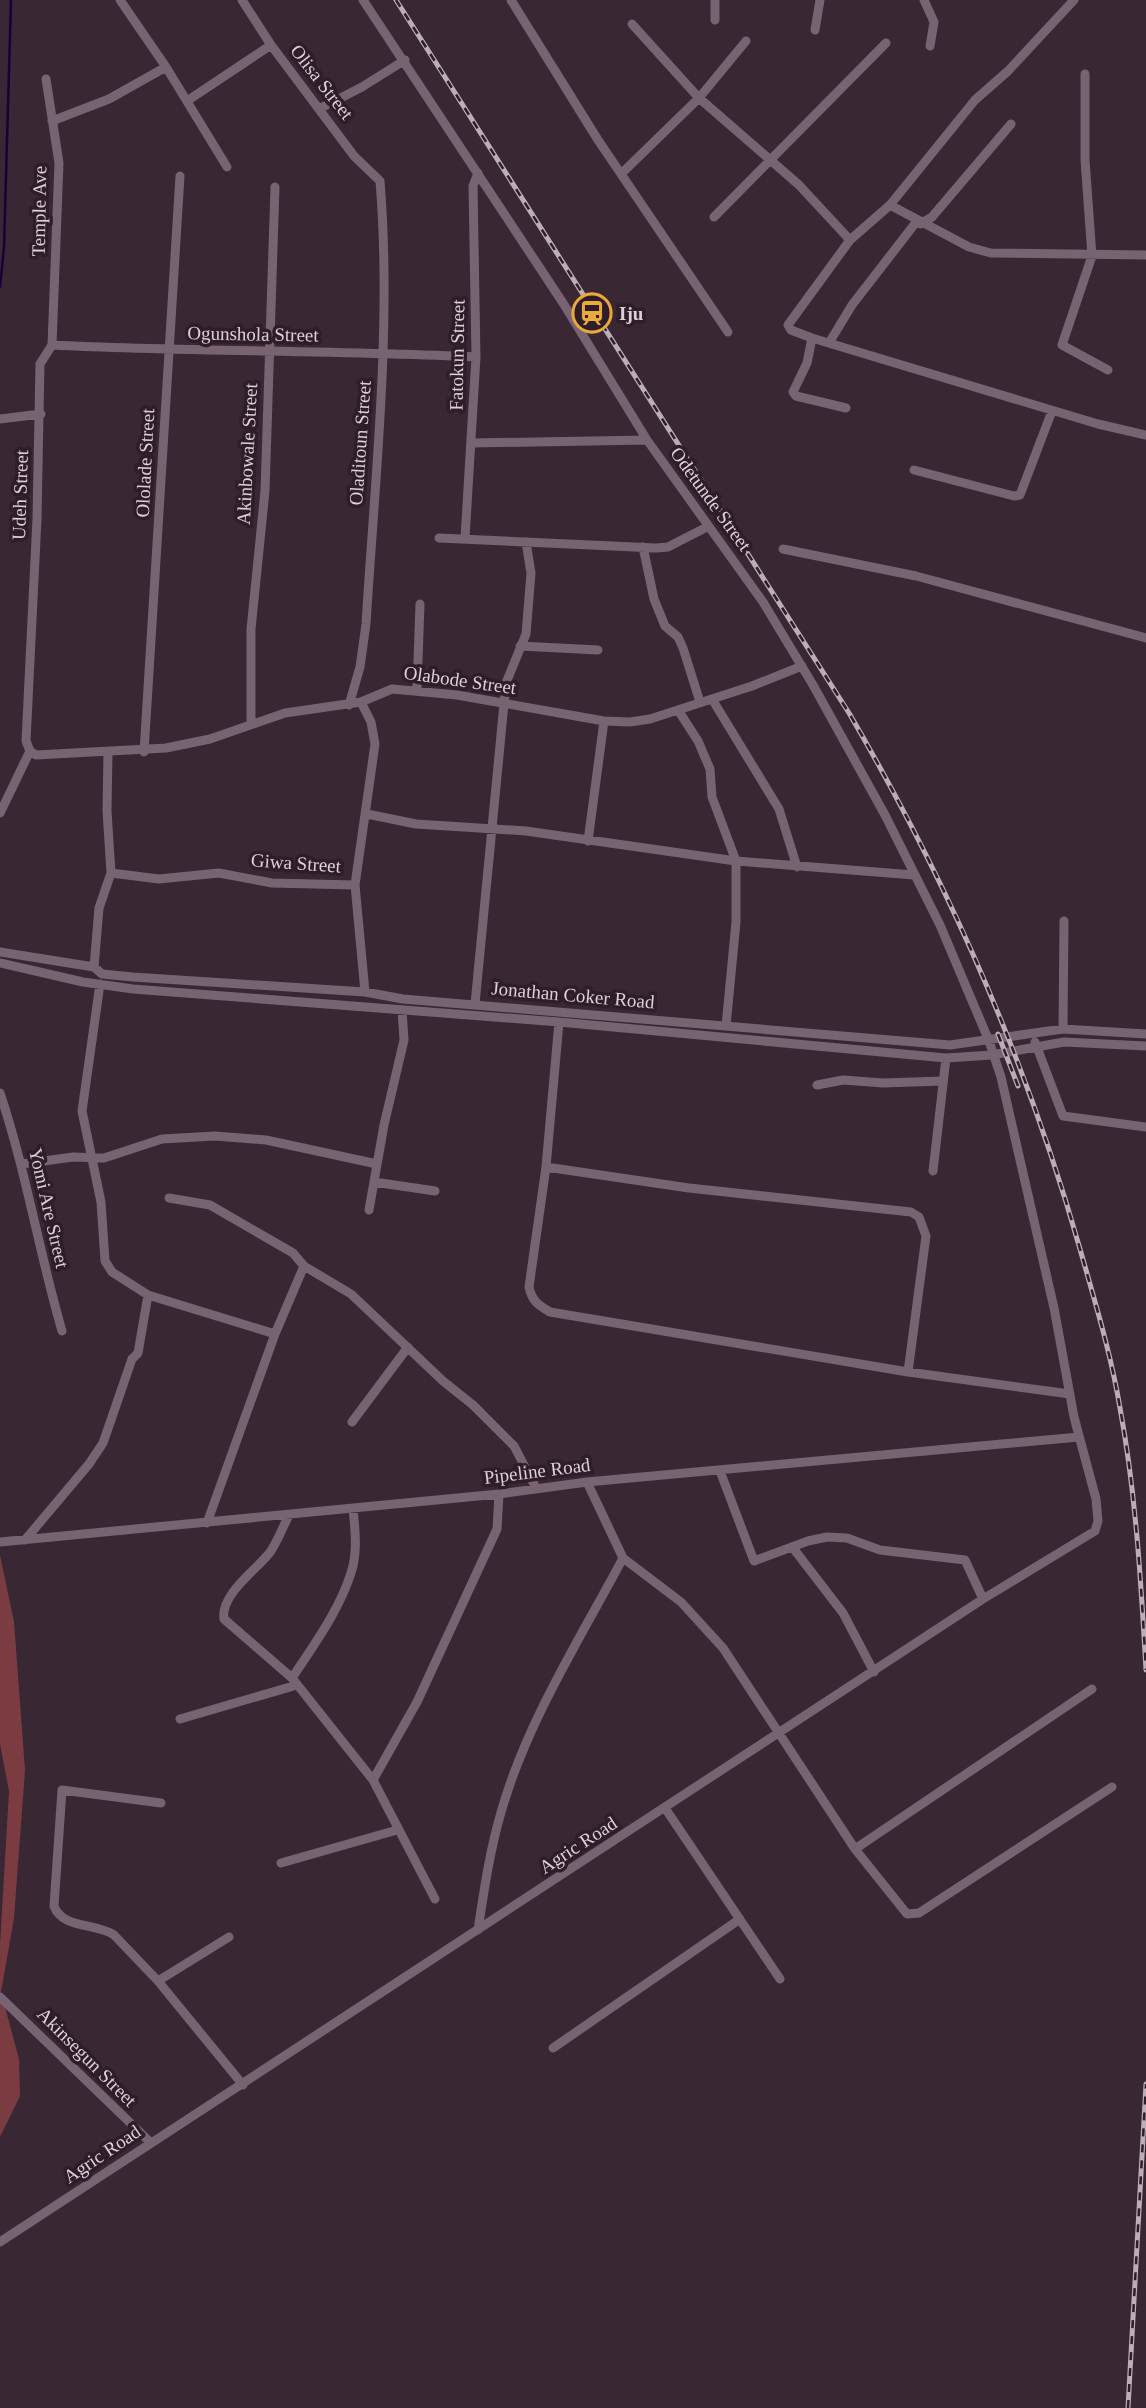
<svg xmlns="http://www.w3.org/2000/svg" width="1146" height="2408" font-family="Georgia,serif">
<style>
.green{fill:#7b3c41}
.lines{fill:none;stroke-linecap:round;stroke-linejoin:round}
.stream{stroke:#1a0038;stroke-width:2.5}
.minor{stroke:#776371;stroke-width:9}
.rail-casing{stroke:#bcaeb8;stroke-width:5}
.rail{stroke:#2f1d2a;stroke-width:2.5;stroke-dasharray:8;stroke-linecap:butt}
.labels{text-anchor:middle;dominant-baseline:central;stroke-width:7;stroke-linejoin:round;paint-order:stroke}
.street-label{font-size:19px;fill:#ddd1d9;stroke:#2f1d2a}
.poi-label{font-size:19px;font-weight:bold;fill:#ddd1d9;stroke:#2f1d2a;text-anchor:start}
</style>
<rect width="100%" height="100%" fill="#392734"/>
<!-- green -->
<path class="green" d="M 0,1555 L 14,1622 L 25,1770 L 14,1918 L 1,1992 L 19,2059 L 20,2096 L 0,2137 L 0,1945 L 9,1791 L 0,1744 Z"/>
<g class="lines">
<!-- stream -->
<path class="stream" d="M 0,287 L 4,247 L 11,0"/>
<!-- minor -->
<path class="minor" d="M 120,0 L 166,67 L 227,167
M 242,0 L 271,45 L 354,156 L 380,181 C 392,328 375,477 366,624 L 360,667 L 349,705
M 511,0 L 598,140 L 728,332
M 924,0 L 934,22 L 930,46
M 1074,0 L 1008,71 L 975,100 L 890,205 L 850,240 L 788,325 L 791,330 L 812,338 L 1098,424 L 1146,435
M 715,20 L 715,0
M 632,24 L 699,98 L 799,185 L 850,240
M 815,30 L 820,0
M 1085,74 L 1085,160 L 1092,256 L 1062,345 L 1108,370
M 46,79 L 59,163 L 52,345
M 187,101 L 271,45
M 319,109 L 362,87 L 405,60
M 52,121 L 109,99 L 166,67
M 621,174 L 699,98 L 746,41
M 890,205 L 969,247 L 991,253 L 1146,255
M 714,217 L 886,43
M 920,224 L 932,217 L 1011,124
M 812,338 L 807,363 L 793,392 L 796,396 L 846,408
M 829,343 L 852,305 L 917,221
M 0,419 L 41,414
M 472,443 L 647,440
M 914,470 L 1014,496 L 1020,495 L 1052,411
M 439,538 L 656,548 L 668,547 L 707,527
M 465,538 L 476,357 L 473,186 L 478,173
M 643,547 L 654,599 L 665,626 L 678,637 L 683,648 L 700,702
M 783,549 L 916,576 L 1146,638
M 520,646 L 598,650
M 417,689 L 420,604
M 712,699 L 779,809 L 797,867
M 361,702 L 371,722 L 375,744 L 355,885 L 365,992
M 678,710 L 698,741 L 710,769 L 712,797 L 736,861 L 736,922 L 726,1026
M 251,723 L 251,629 L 265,491 L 275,187
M 30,751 L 26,741 L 37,519 L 40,364 L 52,345 C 194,352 335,350 476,357
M 30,751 L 36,755 L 166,748 L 210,739 L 285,713 L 361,702 L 392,689 L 457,695 L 604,721 L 630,722 L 650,719 L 752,686 L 802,666
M 144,752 L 180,176
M 0,813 L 30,751
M 367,814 L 416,824 L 526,831 L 736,861 L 914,875
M 588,841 L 604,721
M 111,873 L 159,879 L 219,873 L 272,883 L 355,885
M 0,952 L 94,967 L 102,974 L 133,977 L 365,992 L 403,999 L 950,1045 L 1063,1029 L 1146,1034
M 0,963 L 83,982 L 133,989 L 559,1022 L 946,1058 L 992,1055 L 1064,1042 L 1146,1046
M 94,967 L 99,908 L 111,873 L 107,811 L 108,753
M 100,984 L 82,1111 L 101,1202 L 105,1261 L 112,1272 L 148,1295 L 275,1334
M 475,1004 L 506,683 L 526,634 L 531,573 L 526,542
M 559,1022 L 546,1167 L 529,1287 C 532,1301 538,1305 550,1312 L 908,1372 L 1070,1394
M 1063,1029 L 1064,921
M 1035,1042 L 1063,1116 L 1146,1127
M 817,1085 L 843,1080 L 883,1083 L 943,1081
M 0,1093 C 26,1171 39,1252 62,1331
M 22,1164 L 73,1157 L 104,1158 L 162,1139 L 215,1136 L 266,1140 L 377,1164
M 546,1167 L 689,1188 L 911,1212 L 919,1217 L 926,1236 L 908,1372
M 933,1171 L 946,1058
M 374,1182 L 435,1191
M 169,1198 L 210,1205 L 293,1253 L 304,1266 L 351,1294 L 443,1381 L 473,1405 L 514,1446 L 536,1488
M 369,1210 L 384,1125 L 404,1040 L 402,1010
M 352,1422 L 408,1347
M 720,1471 L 754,1561 L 808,1541 L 827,1537 L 847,1538 L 880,1550 L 965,1560 L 983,1599
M 587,1482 L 623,1558 L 681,1602 L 723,1648 L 855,1849 L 907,1914 L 919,1913 L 1112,1787
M 289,1515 C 283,1527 278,1540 271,1551 C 258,1569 220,1594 224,1619 L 292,1678 L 373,1780 L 435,1899
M 207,1523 L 275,1334 L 304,1266
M 25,1540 L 89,1464 L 103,1443 L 132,1359 L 138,1353 L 148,1295
M 0,1542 L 499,1494 L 587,1482 L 1079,1437
M 793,1548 L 843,1613 L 874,1672
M 292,1678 C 313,1646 339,1611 351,1573 C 358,1552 355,1530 353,1508
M 180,1719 L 297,1685
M 373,1780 L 417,1702 L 497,1529 L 499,1494
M 161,1803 L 62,1790 L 54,1906 C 62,1929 97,1923 114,1935 L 158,1981 L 243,2085
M 665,1808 L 780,1979
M 855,1849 L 1092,1689
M 281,1863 L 397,1830
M 478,1930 C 484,1890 490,1849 502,1809 C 528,1720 580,1639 623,1558
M 158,1981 L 229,1937
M 0,1997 L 151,2143
M 553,2048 L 740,1919
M 0,2242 L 983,1599 L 1095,1531 L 1098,1521 L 1096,1499 L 1074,1417 L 1054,1308 L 1001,1077 L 989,1041 L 940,925 L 885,815 L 813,685 L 763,602 L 647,440 L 563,303 L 363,0"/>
<!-- rail casing -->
<g class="rail-casing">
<path id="rail" d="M 396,0 L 849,713 C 949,884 1026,1059 1080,1249 C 1095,1302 1111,1354 1120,1408 C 1136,1494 1141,1583 1146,1670
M 998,1034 L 1018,1086
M 1128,2408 L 1146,2084"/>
</g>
<!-- rail -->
<use href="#rail" class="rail"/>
</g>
<!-- icons -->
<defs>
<g id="station-ring" transform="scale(2.0125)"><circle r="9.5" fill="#2f1d2a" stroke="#eca93b" stroke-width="1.5"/><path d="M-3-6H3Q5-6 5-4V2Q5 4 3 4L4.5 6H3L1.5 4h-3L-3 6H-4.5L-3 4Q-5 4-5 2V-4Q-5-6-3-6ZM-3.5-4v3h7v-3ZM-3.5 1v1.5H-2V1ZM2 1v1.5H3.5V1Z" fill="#eca93b"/></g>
</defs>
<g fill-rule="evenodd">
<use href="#station-ring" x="592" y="313"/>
</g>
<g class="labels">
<!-- street labels -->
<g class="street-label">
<text transform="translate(322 82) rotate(52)">Olisa Street</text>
<text transform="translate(39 211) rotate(-89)">Temple Ave</text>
<text transform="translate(253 334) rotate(1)">Ogunshola Street</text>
<text transform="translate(457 355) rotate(-89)">Fatokun Street</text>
<text transform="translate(360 443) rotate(-86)">Oladitoun Street</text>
<text transform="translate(247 454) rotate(-87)">Akinbowale Street</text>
<text transform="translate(145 463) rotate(-87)">Ololade Street</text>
<text transform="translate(20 495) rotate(-88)">Udeh Street</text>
<text transform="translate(711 499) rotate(54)">Odetunde Street</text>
<text transform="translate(460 680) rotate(8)">Olabode Street</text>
<text transform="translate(296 863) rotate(4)">Giwa Street</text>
<text transform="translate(573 995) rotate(5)">Jonathan Coker Road</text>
<text transform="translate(49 1208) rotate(77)">Yomi Are Street</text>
<text transform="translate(537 1471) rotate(-7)">Pipeline Road</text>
<text transform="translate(578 1845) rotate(-33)">Agric Road</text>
<text transform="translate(87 2057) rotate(45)">Akinsegun Street</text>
<text transform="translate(102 2154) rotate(-34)">Agric Road</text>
</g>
<!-- poi labels -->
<g class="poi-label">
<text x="619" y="313">Iju</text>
</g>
</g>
</svg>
